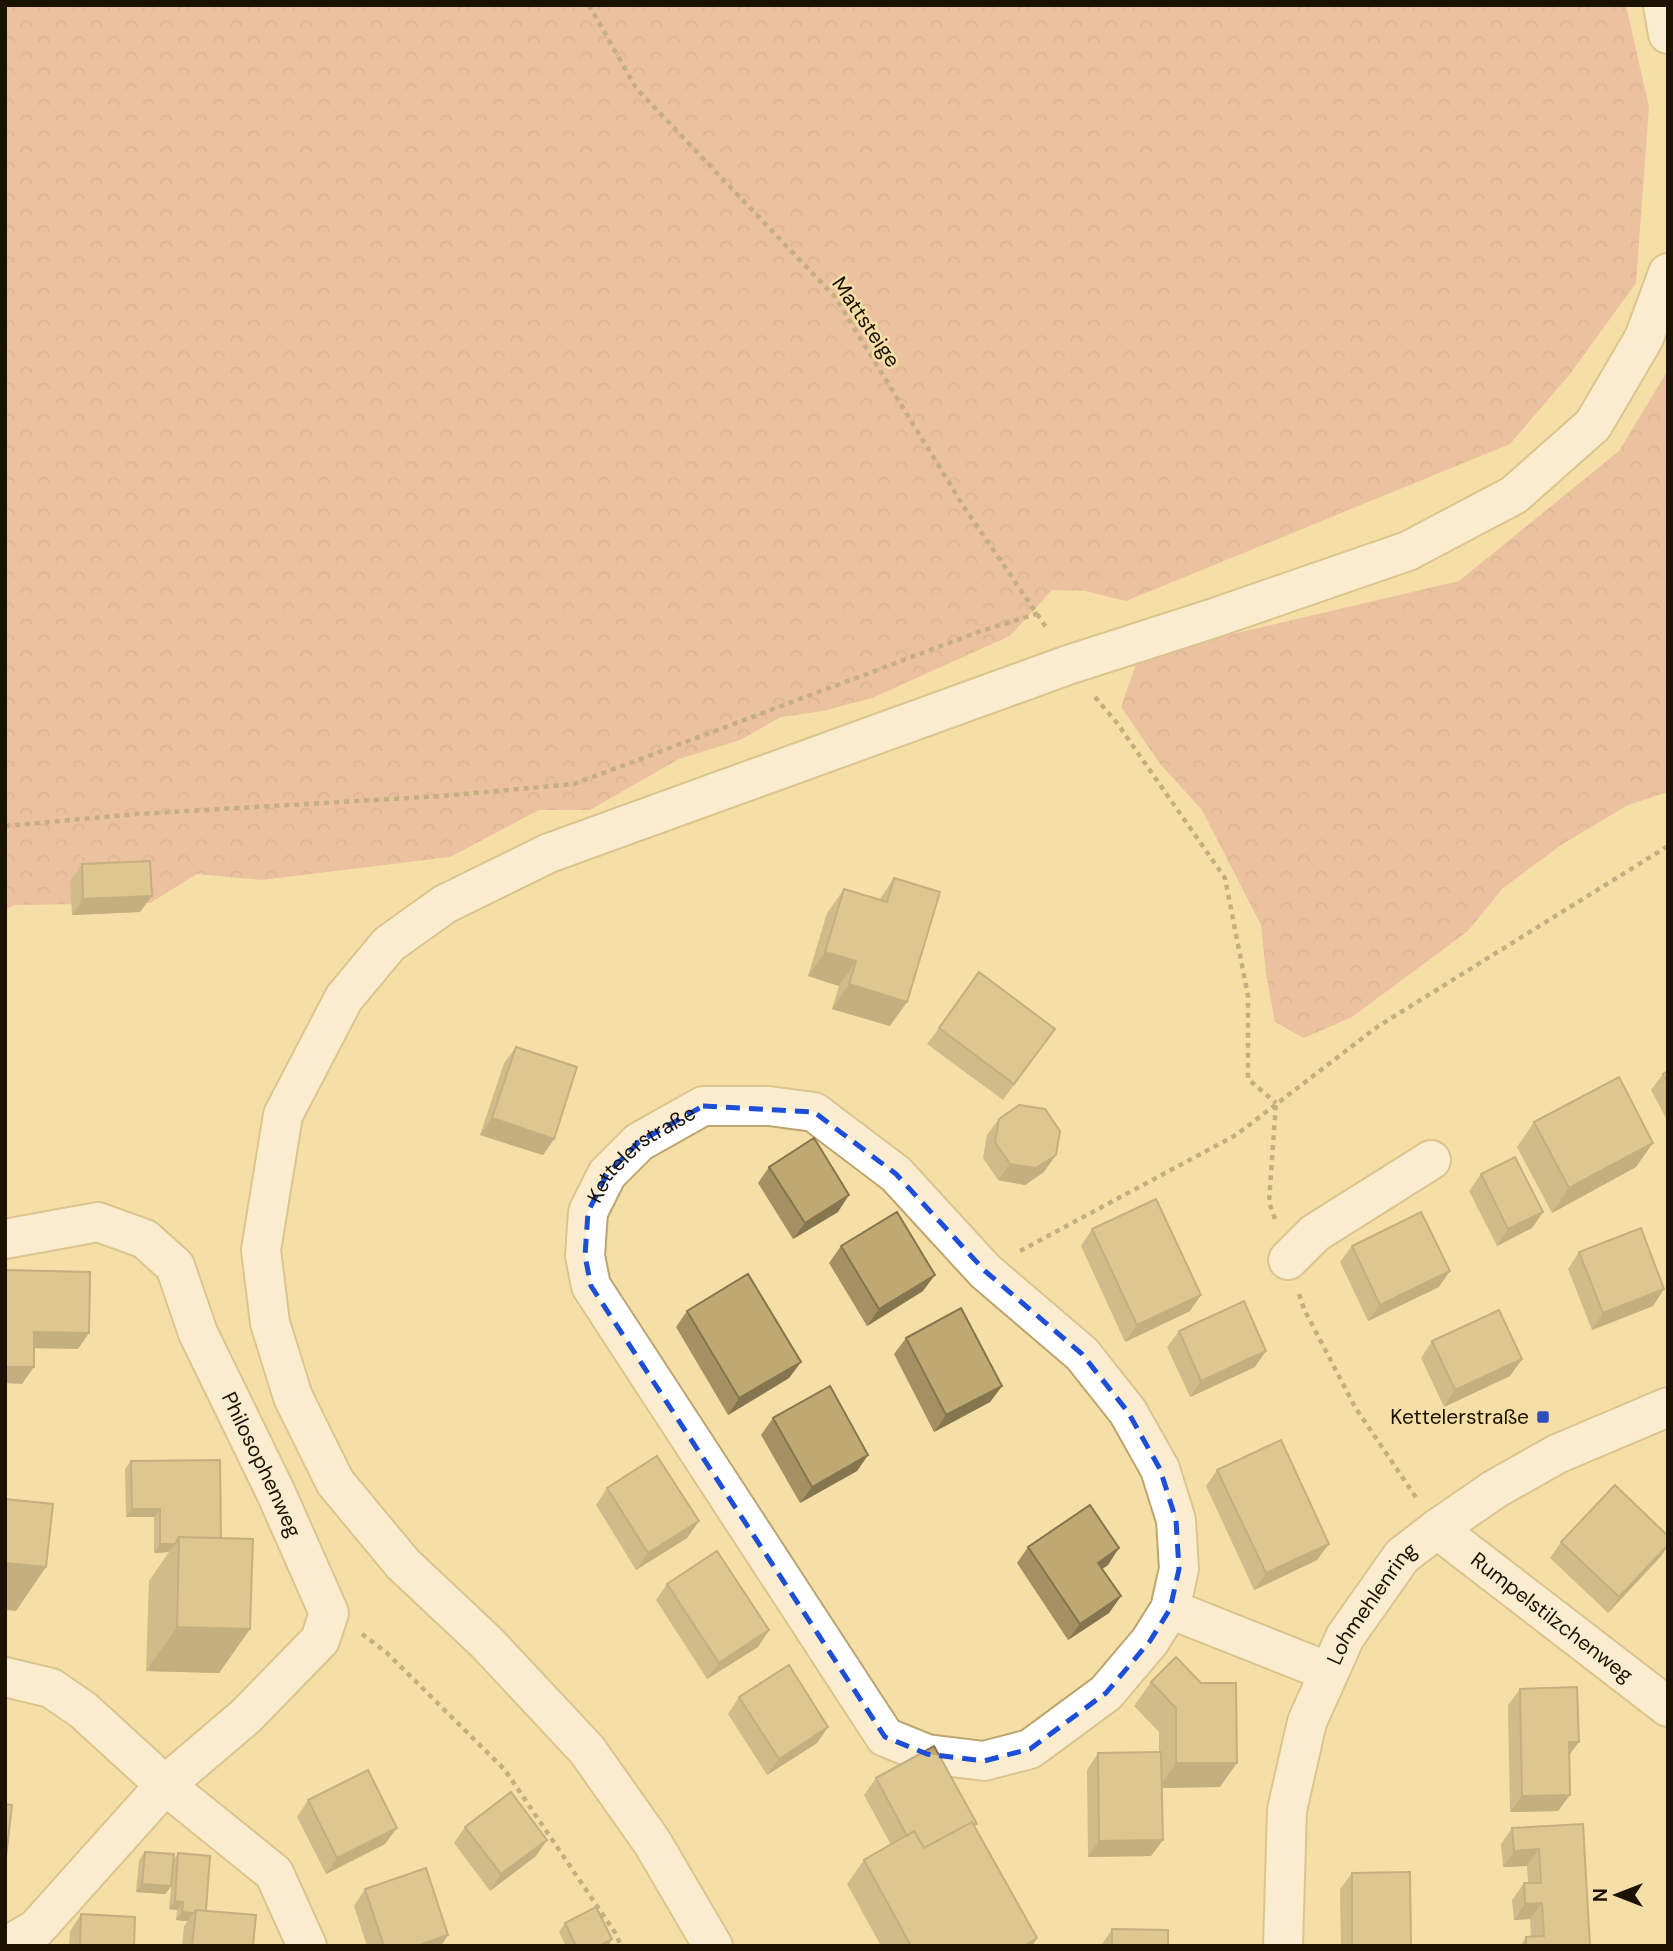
<svg xmlns="http://www.w3.org/2000/svg" width="1673" height="1951" font-family="'DM Sans',sans-serif">
<style>
.forest{fill:url(#forest-crowns)}
.lines{fill:none;stroke-linecap:round;stroke-linejoin:round}
.minor-casing{stroke:#bca56f;stroke-width:42}
.path{stroke:#877752;stroke-width:4.5;stroke-dasharray:5 5;stroke-linecap:butt}
.minor{stroke:#fff;stroke-width:38}
.wall{fill:#a49062}
.shaded-wall{fill:#867650}
.building{fill:#bfa872;stroke:#867650;stroke-width:2}
.marked{fill:none;stroke:#1d4ed8;stroke-width:5;stroke-dasharray:14 9;stroke-linejoin:round}
.poi-dot{fill:#314ebf;stroke:#f6dfa7;stroke-width:2.5}
.labels{text-anchor:middle;dominant-baseline:central;stroke-width:5;stroke-linejoin:round;paint-order:stroke}
.street-label{font-size:21px;fill:#1b1200;stroke:#f6dfa7}
.poi-label{font-size:21px;fill:#1b1200;stroke:#f6dfa7;text-anchor:end}
</style>
<defs>
<pattern id="forest-crowns" width="20" height="18" patternUnits="userSpaceOnUse" patternTransform="scale(1.75)"><rect width="20" height="18" fill="#e09d94"/><path d="M2 6a3 3 0 1 1 6 0M12 15a3 3 0 1 1 6 0" fill="none" stroke="#c0867e"/></pattern>
</defs>
<rect width="100%" height="100%" fill="#f6dfa7"/>
<!-- forest -->
<path class="forest" d="M 5,5 L 1626,5 L 1649,107 L 1636,283 L 1570,374 L 1510,444 L 1126,601 L 1085,591 L 1052,590 L 1010,636 L 872,698 L 823,711 L 781,717 L 740,740 L 679,759 L 590,810 L 539,810 L 450,857 L 262,880 L 197,874 L 150,903 L 15,905 L 5,910 Z
M 1668,370 L 1668,792 L 1628,805 L 1561,845 L 1502,889 L 1468,931 L 1352,1017 L 1304,1038 L 1275,1022 L 1266,974 L 1261,925 L 1202,810 L 1161,765 L 1121,707 L 1139,656 L 1459,581 L 1619,451 Z"/>
<g class="lines">
<!-- minor casing -->
<g class="minor-casing">
<g id="minor">
<path d="M 1663,5 L 1668,34"/>
<path id="s1" d="M 5,1239 L 98,1222 L 145,1239 L 175,1266 L 198,1333 L 276,1493 L 329,1613 L 320,1640 L 246,1716 L 165,1785 L 36,1929 L 7,1946"/>
<path d="M 1288,1260 L 1315,1233 L 1431,1160"/>
<path id="s2" d="M 1437,1529 L 1668,1707"/>
<path id="s3" d="M 1170,1609 L 1150,1641 L 1106,1693 L 1030,1749 L 984,1761 L 927,1754 L 885,1737 L 591,1286 L 585,1256 L 588,1212 L 607,1174 L 639,1142 L 703,1106 L 769,1106 L 814,1112 L 896,1174 L 985,1271 L 1082,1354 L 1128,1412 L 1160,1469 L 1176,1520 L 1179,1569 L 1170,1609 L 1329,1672"/>
<path d="M 5,1677 L 51,1688 L 83,1710 L 165,1785 L 274,1873 L 307,1946"/>
<path d="M 713,1946 L 652,1842 L 587,1750 L 487,1643 L 403,1564 L 335,1482 L 293,1397 L 270,1323 L 261,1250 L 283,1115 L 344,998 L 389,944 L 445,904 L 549,853 L 1068,665 L 1214,618 L 1408,551 L 1514,495 L 1593,425 L 1644,338 L 1668,273"/>
<path id="s4" d="M 1283,1946 L 1287,1810 L 1307,1722 L 1345,1637 L 1402,1556 L 1437,1529 L 1495,1489 L 1557,1454 L 1668,1407"/>
</g>
</g>
<!-- path -->
<path class="path" d="M 589,5 L 636,88 L 835,297 L 964,507 L 1048,630
M 1095,697 L 1117,723 L 1225,878 L 1248,996 L 1248,1079 L 1276,1103
M 5,826 L 137,814 L 441,796 L 574,784 L 978,632 L 1039,613
M 1275,1219 L 1269,1202 L 1276,1103
M 1020,1251 L 1236,1135 L 1377,1027 L 1668,846
M 1299,1294 L 1304,1309 L 1355,1407 L 1417,1499
M 362,1634 L 387,1653 L 505,1770 L 616,1934 L 621,1946"/>
<!-- minor -->
<use href="#minor" class="minor"/>
</g>
<!-- wall -->
<path class="wall" d="M 82,864 L 140,912 L 72,915 L 70,881 Z
M 894,878 L 890,1026 L 832,1009 L 839,986 L 808,976 L 827,913 L 844,889 L 880,899 Z
M 939,1028 L 1043,1045 L 1003,1100 L 927,1044 Z
M 516,1047 L 554,1139 L 543,1155 L 480,1135 L 504,1063 Z
M 1668,1071 L 1668,1122 L 1651,1090 L 1663,1074 Z
M 999,1119 L 1044,1172 L 1025,1185 L 998,1180 L 983,1158 L 987,1135 Z
M 1534,1122 L 1636,1167 L 1552,1213 L 1517,1147 Z
M 769,1167 L 838,1212 L 793,1239 L 758,1183 Z
M 1481,1174 L 1543,1212 L 1532,1228 L 1497,1246 L 1469,1191 Z
M 1092,1229 L 1190,1311 L 1125,1342 L 1081,1246 Z
M 841,1246 L 923,1291 L 867,1326 L 829,1263 Z
M 1352,1246 L 1439,1287 L 1368,1321 L 1340,1262 Z
M 1579,1252 L 1664,1289 L 1653,1306 L 1592,1330 L 1568,1269 Z
M 687,1311 L 801,1362 L 789,1378 L 728,1415 L 676,1327 Z
M 1179,1331 L 1255,1367 L 1190,1397 L 1167,1347 Z
M 906,1338 L 1002,1386 L 990,1402 L 934,1432 L 894,1354 Z
M 1432,1341 L 1522,1359 L 1510,1376 L 1444,1407 L 1421,1358 Z
M 773,1418 L 868,1455 L 857,1471 L 800,1503 L 761,1435 Z
M 131,1461 L 221,1538 L 250,1629 L 219,1673 L 146,1671 L 149,1581 L 169,1552 L 154,1553 L 154,1517 L 126,1517 L 125,1469 Z
M 1217,1470 L 1317,1560 L 1254,1590 L 1206,1486 Z
M 607,1488 L 699,1521 L 687,1538 L 636,1570 L 596,1505 Z
M 1668,1536 L 1668,1546 L 1661,1556 L 1608,1613 L 1550,1558 L 1561,1542 Z
M 1028,1547 L 1108,1565 L 1102,1569 L 1121,1596 L 1109,1613 L 1068,1640 L 1017,1563 Z
M 667,1584 L 769,1630 L 758,1647 L 707,1679 L 656,1600 Z
M 1176,1657 L 1220,1787 L 1162,1788 L 1151,1856 L 1088,1857 L 1087,1770 L 1098,1753 L 1159,1752 L 1159,1732 L 1134,1706 L 1151,1682 Z
M 1520,1689 L 1569,1755 L 1570,1795 L 1558,1811 L 1510,1812 L 1508,1705 Z
M 739,1697 L 828,1727 L 817,1743 L 767,1775 L 728,1714 Z
M 876,1778 L 975,1827 L 1037,1938 L 1032,1946 L 881,1946 L 847,1884 L 864,1860 L 891,1845 L 864,1795 Z
M 308,1800 L 385,1844 L 326,1874 L 297,1817 Z
M 1583,1824 L 1590,1946 L 1520,1946 L 1526,1937 L 1531,1937 L 1530,1919 L 1514,1920 L 1512,1900 L 1524,1883 L 1528,1883 L 1527,1866 L 1503,1867 L 1501,1844 L 1512,1828 Z
M 465,1827 L 536,1856 L 490,1891 L 454,1843 Z
M 145,1852 L 173,1861 L 178,1853 L 206,1911 L 253,1946 L 182,1946 L 184,1926 L 188,1921 L 176,1920 L 177,1910 L 169,1909 L 171,1887 L 165,1894 L 136,1892 L 139,1860 Z
M 1352,1873 L 1411,1946 L 1341,1946 L 1340,1889 Z
M 365,1889 L 448,1935 L 441,1946 L 367,1946 L 354,1906 Z
M 81,1914 L 134,1946 L 69,1946 L 70,1931 Z
M 565,1923 L 612,1939 L 608,1946 L 566,1946 L 559,1932 Z
M 1112,1929 L 1168,1946 L 1101,1946 Z"/>
<!-- shaded-wall -->
<path class="shaded-wall" d="M 152,896 L 140,912 L 72,915 L 83,899 Z
M 825,952 L 856,961 L 839,986 L 808,976 Z
M 849,984 L 907,1002 L 890,1026 L 832,1009 Z
M 492,1118 L 554,1139 L 543,1155 L 480,1135 Z
M 1653,1143 L 1636,1167 L 1552,1213 L 1569,1188 Z
M 1056,1155 L 1044,1172 L 1025,1185 L 998,1180 L 1010,1164 Z
M 849,1195 L 838,1212 L 793,1239 L 805,1223 Z
M 1543,1212 L 1532,1228 L 1497,1246 L 1508,1229 Z
M 1450,1271 L 1439,1287 L 1368,1321 L 1380,1305 Z
M 935,1275 L 923,1291 L 867,1326 L 879,1309 Z
M 1664,1289 L 1653,1306 L 1592,1330 L 1603,1313 Z
M 1201,1295 L 1190,1311 L 1125,1342 L 1137,1325 Z
M 34,1332 L 89,1333 L 78,1349 L 23,1348 Z
M 1266,1351 L 1255,1367 L 1190,1397 L 1201,1381 Z
M 1522,1359 L 1510,1376 L 1444,1407 L 1455,1390 Z
M 801,1362 L 789,1378 L 728,1415 L 739,1398 Z
M 5,1367 L 34,1367 L 22,1384 L 5,1383 Z
M 1002,1386 L 990,1402 L 934,1432 L 946,1415 Z
M 868,1455 L 857,1471 L 800,1503 L 812,1487 Z
M 132,1509 L 160,1509 L 154,1517 L 126,1517 Z
M 699,1521 L 687,1538 L 636,1570 L 648,1553 Z
M 160,1544 L 175,1544 L 169,1552 L 154,1553 Z
M 1329,1544 L 1317,1560 L 1254,1590 L 1266,1573 Z
M 1668,1545 L 1661,1556 L 1608,1613 L 1619,1597 Z
M 1119,1548 L 1108,1565 L 1087,1579 L 1098,1563 Z
M 5,1563 L 46,1567 L 16,1611 L 5,1610 Z
M 1121,1596 L 1109,1613 L 1068,1640 L 1080,1624 Z
M 177,1627 L 250,1629 L 219,1673 L 146,1671 Z
M 769,1630 L 758,1647 L 707,1679 L 719,1663 Z
M 828,1727 L 817,1743 L 767,1775 L 779,1759 Z
M 1569,1742 L 1579,1742 L 1567,1758 Z
M 1176,1763 L 1237,1763 L 1220,1787 L 1159,1788 Z
M 1570,1795 L 1558,1811 L 1510,1812 L 1522,1796 Z
M 397,1828 L 385,1844 L 326,1874 L 337,1858 Z
M 547,1840 L 536,1856 L 490,1891 L 501,1874 Z
M 1163,1840 L 1151,1856 L 1088,1857 L 1099,1841 Z
M 1539,1849 L 1527,1866 L 1503,1867 L 1514,1851 Z
M 142,1884 L 171,1886 L 165,1894 L 136,1892 Z
M 175,1901 L 183,1902 L 177,1910 L 169,1909 Z
M 1542,1903 L 1530,1919 L 1514,1920 L 1525,1904 Z
M 182,1912 L 193,1913 L 188,1921 L 176,1920 Z
M 448,1935 L 441,1946 L 417,1946 Z
M 1037,1938 L 1032,1946 L 1024,1946 Z
M 612,1939 L 608,1946 L 599,1946 Z"/>
<!-- building -->
<path class="building" d="M 150,861 L 152,896 L 83,899 L 82,864 Z
M 894,878 L 940,892 L 907,1002 L 849,984 L 856,961 L 825,952 L 844,889 L 887,902 Z
M 979,972 L 1055,1029 L 1014,1084 L 939,1028 Z
M 516,1047 L 577,1067 L 554,1139 L 492,1118 Z
M 1668,1071 L 1668,1084 L 1663,1074 Z
M 1619,1077 L 1653,1143 L 1569,1188 L 1534,1122 Z
M 1019,1105 L 1045,1109 L 1060,1131 L 1056,1155 L 1036,1168 L 1010,1164 L 995,1142 L 999,1119 Z
M 814,1138 L 849,1195 L 805,1223 L 769,1167 Z
M 1515,1157 L 1543,1212 L 1508,1229 L 1481,1174 Z
M 1156,1199 L 1201,1295 L 1137,1325 L 1092,1229 Z
M 897,1212 L 935,1275 L 879,1309 L 841,1246 Z
M 1421,1212 L 1450,1271 L 1380,1305 L 1352,1246 Z
M 1641,1228 L 1664,1289 L 1603,1313 L 1579,1252 Z
M 5,1270 L 90,1272 L 89,1333 L 34,1332 L 34,1367 L 5,1367 Z
M 748,1274 L 801,1362 L 739,1398 L 687,1311 Z
M 1244,1301 L 1266,1351 L 1201,1381 L 1179,1331 Z
M 961,1308 L 1002,1386 L 946,1415 L 906,1338 Z
M 1499,1310 L 1522,1359 L 1455,1390 L 1432,1341 Z
M 830,1386 L 868,1455 L 812,1487 L 773,1418 Z
M 1281,1440 L 1329,1544 L 1266,1573 L 1217,1470 Z
M 657,1456 L 699,1521 L 648,1553 L 607,1488 Z
M 220,1460 L 221,1538 L 179,1537 L 175,1544 L 160,1544 L 160,1509 L 132,1509 L 131,1461 Z
M 1615,1485 L 1668,1536 L 1668,1545 L 1619,1597 L 1561,1542 Z
M 5,1499 L 53,1504 L 46,1567 L 5,1563 Z
M 1090,1505 L 1119,1548 L 1098,1563 L 1121,1596 L 1080,1624 L 1028,1547 Z
M 179,1537 L 253,1539 L 250,1629 L 177,1627 Z
M 717,1551 L 769,1630 L 719,1663 L 667,1584 Z
M 1176,1657 L 1201,1683 L 1236,1683 L 1237,1763 L 1176,1763 L 1176,1708 L 1151,1682 Z
M 789,1665 L 828,1727 L 779,1759 L 739,1697 Z
M 1577,1687 L 1579,1742 L 1569,1742 L 1570,1795 L 1522,1796 L 1520,1689 Z
M 934,1746 L 977,1824 L 974,1825 L 972,1822 L 924,1848 L 914,1831 L 907,1836 L 876,1778 Z
M 1161,1752 L 1163,1840 L 1099,1841 L 1098,1753 Z
M 368,1770 L 397,1828 L 337,1858 L 308,1800 Z
M 511,1792 L 547,1840 L 501,1874 L 465,1827 Z
M 5,1804 L 12,1805 L 5,1866 Z
M 972,1822 L 1037,1938 L 1024,1946 L 911,1946 L 864,1860 L 914,1831 L 924,1848 Z
M 1583,1824 L 1590,1946 L 1526,1946 L 1526,1937 L 1544,1936 L 1542,1903 L 1525,1904 L 1524,1883 L 1541,1883 L 1539,1849 L 1514,1851 L 1512,1828 Z
M 145,1852 L 174,1854 L 171,1886 L 142,1884 Z
M 178,1853 L 210,1856 L 206,1911 L 196,1910 L 193,1913 L 182,1912 L 183,1902 L 175,1901 Z
M 426,1868 L 448,1935 L 417,1946 L 384,1946 L 365,1889 Z
M 1410,1872 L 1411,1946 L 1352,1946 L 1352,1873 Z
M 596,1907 L 612,1939 L 599,1946 L 576,1946 L 565,1923 Z
M 196,1910 L 256,1915 L 253,1946 L 192,1946 Z
M 81,1914 L 135,1917 L 134,1946 L 80,1946 Z
M 1112,1929 L 1168,1930 L 1168,1946 L 1112,1946 Z"/>
<!-- marked area -->
<path d="M0 0H1673V1951H0ZM 703,1106 L 814,1112 L 896,1174 L 985,1271 L 1082,1354 L 1128,1412 L 1160,1469 L 1176,1520 L 1179,1569 L 1170,1609 L 1150,1641 L 1106,1693 L 1030,1749 L 984,1761 L 927,1754 L 885,1737 L 591,1286 L 585,1256 L 588,1212 L 607,1174 L 639,1142 Z" fill="#f6dfa7" fill-opacity=".55" fill-rule="evenodd"/>
<path class="marked" d="M 703,1106 L 814,1112 L 896,1174 L 985,1271 L 1082,1354 L 1128,1412 L 1160,1469 L 1176,1520 L 1179,1569 L 1170,1609 L 1150,1641 L 1106,1693 L 1030,1749 L 984,1761 L 927,1754 L 885,1737 L 591,1286 L 585,1256 L 588,1212 L 607,1174 L 639,1142 Z"/>
<!-- markers -->
<rect class="poi-dot" x="1536" y="1410" width="14" height="14" rx="3.5"/>
<g class="labels">
<!-- street labels -->
<g class="street-label">
<text transform="translate(866 322) rotate(56)">Mattsteige</text>
<text stroke="none"><textPath href="#s3" startOffset="1045">Kettelerstraße</textPath></text>
<text stroke="none"><textPath href="#s1" startOffset="402">Philosophenweg</textPath></text>
<text stroke="none"><textPath href="#s4" startOffset="362">Lohmehlenring</textPath></text>
<text stroke="none"><textPath href="#s2" startOffset="145">Rumpelstilzchenweg</textPath></text>
</g>
<!-- poi labels -->
<g class="poi-label">
<text x="1529" y="1417">Kettelerstraße</text>
</g>
</g>
<!-- border -->
<rect width="1673" height="1951" fill="none" stroke="#1b1200" stroke-width="14"/>
<!-- north arrow -->
<g transform="translate(1617 1895) rotate(270)" stroke="#f6dfa7" stroke-width="5" paint-order="stroke">
<path d="M0-5L12 26L0 18L-12 26Z" fill="#1b1200"/>
<text y="-10" font-size="19" font-weight="bold" text-anchor="middle" fill="#1b1200">N</text>
</g>
</svg>
